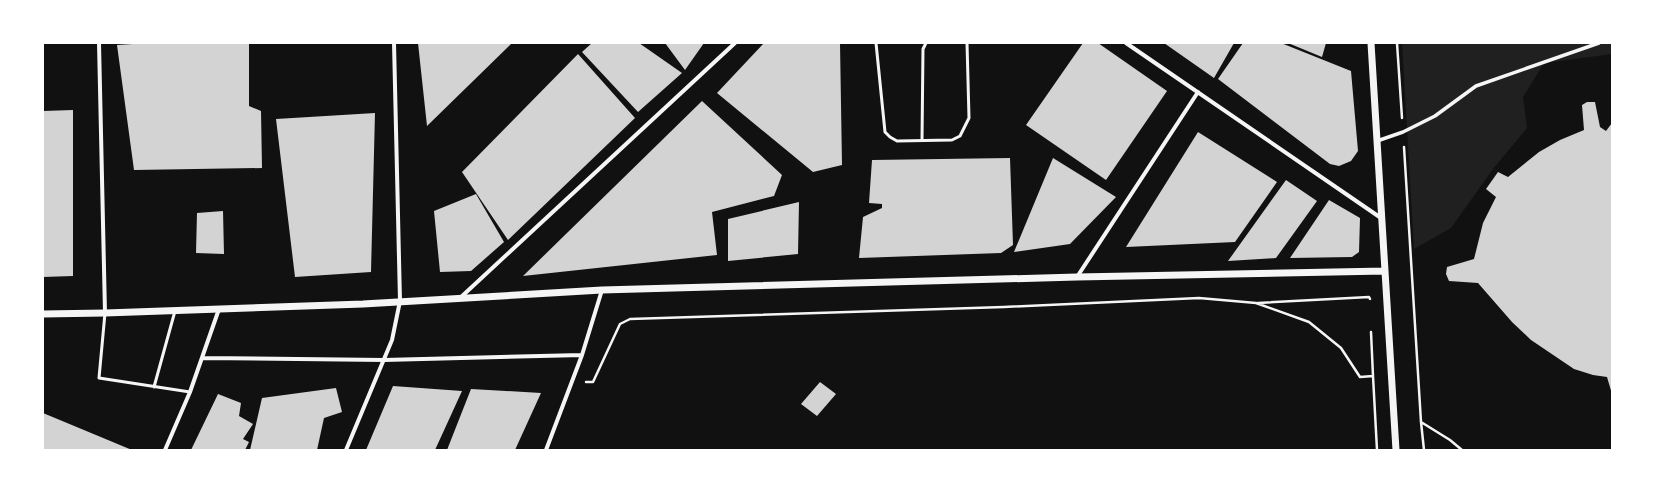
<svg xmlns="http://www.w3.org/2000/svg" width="1655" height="493" font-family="Commissioner,sans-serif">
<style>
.green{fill:#202020}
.building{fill:#d3d3d3}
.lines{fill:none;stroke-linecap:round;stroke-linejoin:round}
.path{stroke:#f5f5f5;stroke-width:2.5}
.service{stroke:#f5f5f5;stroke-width:3}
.pedestrian{stroke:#f5f5f5;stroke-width:3.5}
.minor{stroke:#f5f5f5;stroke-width:4}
.tertiary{stroke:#f5f5f5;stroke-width:7}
</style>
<rect width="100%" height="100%" fill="#111"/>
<!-- green -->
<path class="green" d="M 1402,43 L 1612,43 L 1612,54 L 1544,63 L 1523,97 L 1527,128 L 1493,169 L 1451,228 L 1414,249 Z"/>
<!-- building -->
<path class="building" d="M 148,43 L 249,43 L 249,106 L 261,111 L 262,168 L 134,170 L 117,45 Z
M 418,43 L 512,43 L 427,126 Z
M 592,43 L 639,43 L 682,73 L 638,112 L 582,52 Z
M 665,43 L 704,43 L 685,70 Z
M 764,43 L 840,43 L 842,165 L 813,172 L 717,93 Z
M 1083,43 L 1098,43 L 1167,91 L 1106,180 L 1026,125 Z
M 1164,43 L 1234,43 L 1214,78 Z
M 1243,43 L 1281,43 L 1351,71 L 1358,151 L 1351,161 L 1339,166 L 1330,164 L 1218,79 Z
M 1288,43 L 1326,43 L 1322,57 Z
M 578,54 L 635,118 L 508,240 L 462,172 Z
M 702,101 L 782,175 L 774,196 L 712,212 L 717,255 L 523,276 Z
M 1587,102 L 1595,102 L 1600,127 L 1606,131 L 1612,123 L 1612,394 L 1607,377 L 1593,375 L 1574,369 L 1531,340 L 1512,322 L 1478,283 L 1449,281 L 1446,274 L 1447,267 L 1474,259 L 1483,223 L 1496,197 L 1486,189 L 1498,172 L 1508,177 L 1539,152 L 1560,140 L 1584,130 L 1582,105 Z
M 73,110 L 73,276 L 43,277 L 43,111 Z
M 375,113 L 371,272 L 295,277 L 276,119 Z
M 1198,132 L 1277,182 L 1235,242 L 1126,247 Z
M 1010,158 L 1013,245 L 1001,253 L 859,258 L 863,217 L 882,208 L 882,204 L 869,203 L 872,160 Z
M 1053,158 L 1116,197 L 1070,244 L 1014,252 Z
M 1286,180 L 1317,201 L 1276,258 L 1228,261 Z
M 476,194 L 504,242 L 471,271 L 440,272 L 434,211 Z
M 1329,200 L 1360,218 L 1359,252 L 1352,257 L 1290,258 Z
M 799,202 L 798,254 L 728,261 L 728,219 Z
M 223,211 L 224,254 L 196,253 L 197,213 Z
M 820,382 L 836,394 L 817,416 L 801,404 Z
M 393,386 L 462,391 L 435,450 L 366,450 Z
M 336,388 L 342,412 L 324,418 L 317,450 L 250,450 L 262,398 Z
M 471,389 L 541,393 L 515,450 L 447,450 Z
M 218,394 L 241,403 L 239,416 L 253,424 L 243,439 L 249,442 L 245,450 L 191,450 Z
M 43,413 L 132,450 L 43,450 Z"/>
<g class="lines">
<!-- path -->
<path class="path" d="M 1397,43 L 1402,118
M 1404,147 L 1421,422 L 1450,440 L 1462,450
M 1258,303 L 1369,297 L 1370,299
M 1371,332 L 1373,376
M 586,382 L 593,382 L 620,324 L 630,319 L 1004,307 L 1199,298 L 1256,303 L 1309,322 L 1341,348 L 1360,377 L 1373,376 L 1377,450
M 1421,422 L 1424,450"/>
<!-- service -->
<path class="service" d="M 876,43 L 885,132 L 890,137 L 897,141 L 952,140 L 960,136 L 969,118 L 967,43
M 922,140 L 923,49 L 926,43
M 105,313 L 99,378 L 190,392
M 154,387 L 175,311"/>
<!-- pedestrian -->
<path class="pedestrian" d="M 1377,141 L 1403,132 L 1435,116 L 1476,86 L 1599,43"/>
<!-- minor -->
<path class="minor" d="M 99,43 L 105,313
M 1126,43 L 1381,218
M 1077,277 L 1198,92
M 460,298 L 735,43
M 203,358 L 384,360 L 582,355
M 165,450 L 190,392 L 219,309
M 346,450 L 392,340 L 400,301 L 394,43
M 546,450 L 582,355 L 602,290"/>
<!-- tertiary -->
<path class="tertiary" d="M 1371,43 L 1396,450
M 43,314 L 105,313 L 363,304 L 602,290 L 1077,277 L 1385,271"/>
</g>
<!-- border -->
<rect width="1655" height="493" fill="none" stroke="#ffffff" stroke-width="88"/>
</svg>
